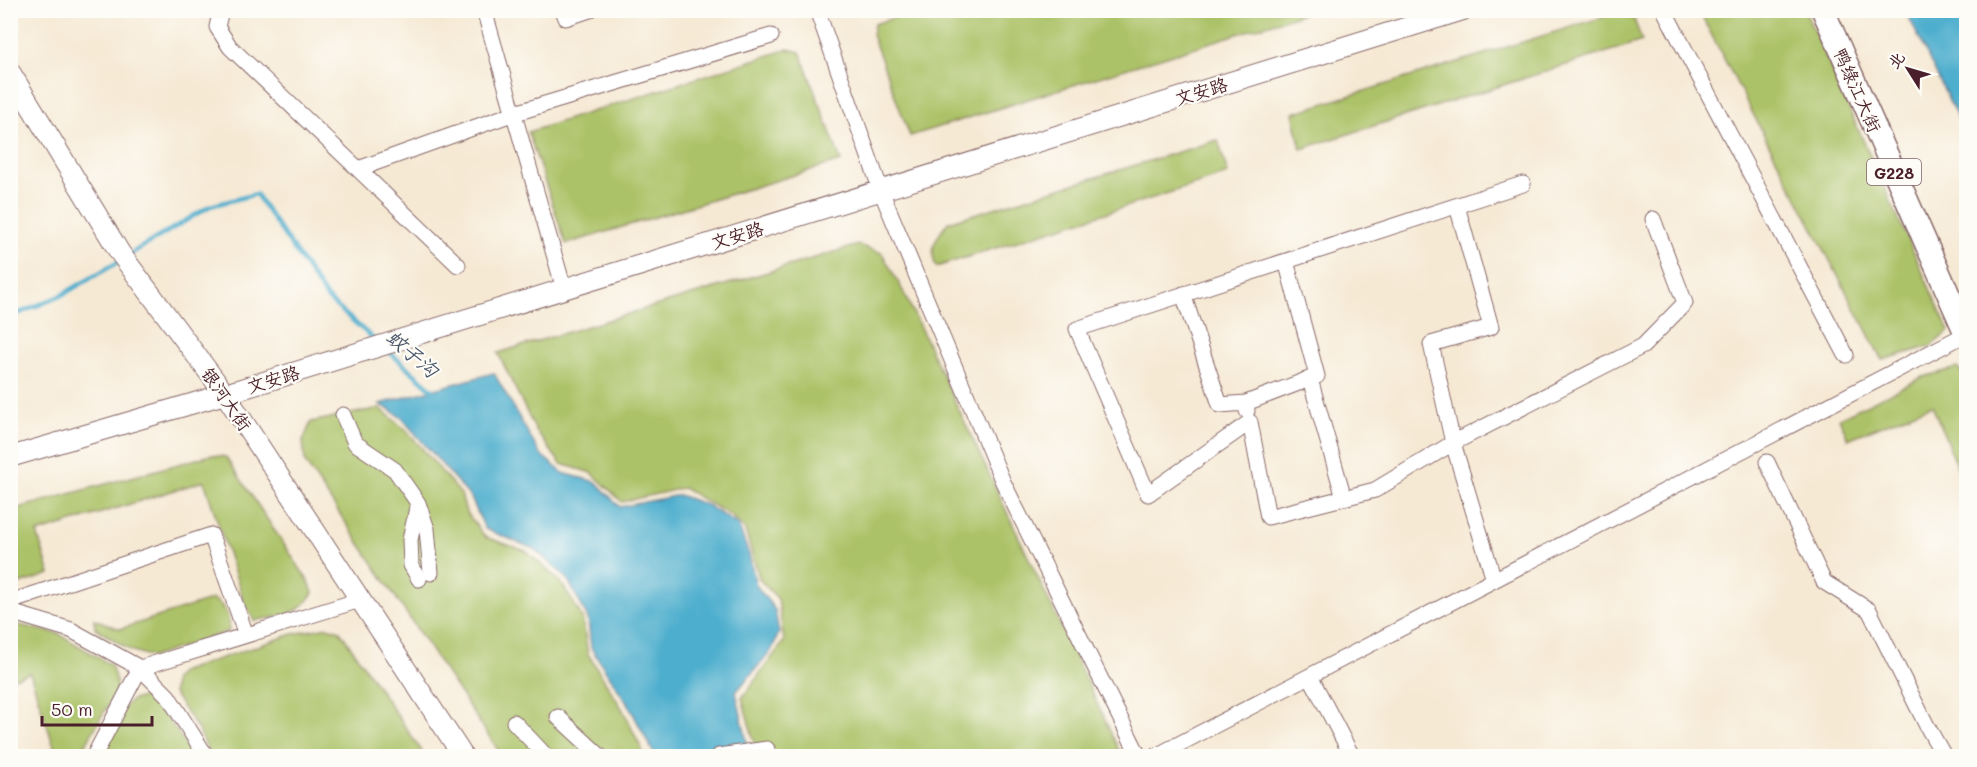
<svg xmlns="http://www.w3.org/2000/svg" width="1977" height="767" font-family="Mali,'LXGW WenKai TC',sans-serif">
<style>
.green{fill:#acc267;stroke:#7b7049;stroke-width:1.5}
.water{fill:#4eaecd;stroke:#4c667c;stroke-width:1.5}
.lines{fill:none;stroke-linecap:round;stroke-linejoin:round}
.stream{stroke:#4eaecd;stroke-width:4.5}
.minor-casing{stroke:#866666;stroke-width:17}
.major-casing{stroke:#866666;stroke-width:22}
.highway-casing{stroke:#866666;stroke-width:25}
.minor{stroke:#fff;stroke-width:15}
.major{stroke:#fff;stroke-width:20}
.highway{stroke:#fff;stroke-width:22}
.labels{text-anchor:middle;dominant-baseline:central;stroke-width:4.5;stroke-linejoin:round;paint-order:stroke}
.shield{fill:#fdfcf7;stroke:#806168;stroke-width:1.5}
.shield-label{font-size:16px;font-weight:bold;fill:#4a1f2b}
.street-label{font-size:18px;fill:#4a1f2b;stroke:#fdfcf7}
.water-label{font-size:20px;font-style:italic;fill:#4c586c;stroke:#fdfcf7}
</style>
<rect width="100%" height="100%" fill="#fdfcf7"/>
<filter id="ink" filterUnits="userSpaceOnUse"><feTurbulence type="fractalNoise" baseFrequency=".0167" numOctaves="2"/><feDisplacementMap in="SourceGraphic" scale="12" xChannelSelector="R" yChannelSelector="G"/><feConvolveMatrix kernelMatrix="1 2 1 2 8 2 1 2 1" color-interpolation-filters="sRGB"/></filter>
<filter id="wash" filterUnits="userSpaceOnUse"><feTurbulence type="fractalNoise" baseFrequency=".008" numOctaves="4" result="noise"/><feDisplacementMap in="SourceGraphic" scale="24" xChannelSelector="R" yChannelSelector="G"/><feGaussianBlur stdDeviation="1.35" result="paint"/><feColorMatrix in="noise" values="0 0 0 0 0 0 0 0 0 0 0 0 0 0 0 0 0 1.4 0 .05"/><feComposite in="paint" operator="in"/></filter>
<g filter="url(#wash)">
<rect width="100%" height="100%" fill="#f6e9d4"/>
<!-- green -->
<path class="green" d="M 917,10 L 1303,10 L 1303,11 L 1302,14 L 910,136 L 872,35 L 874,24 Z
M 1626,10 L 1631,11 L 1642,41 L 1301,149 L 1293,113 Z
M 1699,11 L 1805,11 L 1949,331 L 1931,346 L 1882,360 Z
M 788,49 L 800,52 L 841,161 L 566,244 L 528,132 Z
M 1218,140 L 1228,174 L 936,267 C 928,248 937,236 948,222 Z
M 858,245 L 882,253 L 902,289 L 1119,750 L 1105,756 L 758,756 L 742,698 L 784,641 L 778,599 L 760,580 L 745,530 L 730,515 L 683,488 L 622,502 L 592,473 L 561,464 L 536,431 L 498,353 Z
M 1957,368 L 1966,377 L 1966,488 L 1932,405 L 1848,439 L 1839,418 L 1923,377 Z
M 380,408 L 408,432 L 461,494 L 466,512 L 485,537 L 526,551 L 561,582 L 582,617 L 588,654 L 623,710 L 645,756 L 502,756 L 305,462 L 303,441 L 311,422 Z
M 211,455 L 226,457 L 309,582 L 313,593 C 299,617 279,616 254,621 L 244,601 L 204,481 L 37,533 L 50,574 L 11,587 L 11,510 Z
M 213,599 C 227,608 229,615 229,631 L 152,657 L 130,650 L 95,628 L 94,619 L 120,629 Z
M 10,623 L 59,634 L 111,665 L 116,681 L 116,691 L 79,756 L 57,756 L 30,673 L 11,679 Z
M 327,627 L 340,631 L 425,756 L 211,756 L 197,728 L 173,693 L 174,679 L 183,671 L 293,634 Z
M 144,697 C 166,712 180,733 191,756 L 99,756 L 125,706 L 132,700 Z"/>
<!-- water -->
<path class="water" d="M 1906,11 L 1966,11 L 1966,138 L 1964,132 Z
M 494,373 L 540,454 L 563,473 L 596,482 L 620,507 L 679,495 L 707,505 L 738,525 L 749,554 L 756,585 L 775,610 L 779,633 L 771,651 L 736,692 L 750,756 L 655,756 L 629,706 L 591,648 L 588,619 L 567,578 L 534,549 L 485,529 L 471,498 L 401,417 L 380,404 Z"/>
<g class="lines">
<!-- stream -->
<path class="stream" d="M 127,256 L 210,206 L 256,194 L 327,298 L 377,342
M 10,317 L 60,296 L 120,261
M 386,349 L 436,393"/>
</g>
</g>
<g filter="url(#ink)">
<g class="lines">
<!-- minor casing -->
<g class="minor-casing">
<path id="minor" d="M 221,10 L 217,27 L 230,47 L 358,169
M 484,10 L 564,289
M 563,10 L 566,18 L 590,10
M 817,10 L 881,191 L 1003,482 L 1139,756
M 1664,10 L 1846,355
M 1457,206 L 1491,327 L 1431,344 L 1453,443 L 1375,490 L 1268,517 L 1250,422 L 1148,494 L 1077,329 L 1523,184
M 458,265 L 358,169 L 512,114 L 771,36
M 1183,294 L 1220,405 L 1246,403 L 1247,411
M 1310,379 L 1344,498
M 1246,403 L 1317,376 L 1286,261
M 343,415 L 355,443 L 395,470 L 418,503 L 410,540 L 411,565 L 419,579
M 1767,462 L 1824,582 L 1869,610 L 1927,726 L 1944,756
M 418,503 L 427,529 L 431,573
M 1494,580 L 1453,443 L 1643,346 L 1685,303 L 1653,219
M 10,602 L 211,535 L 246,635
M 10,614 L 17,614 L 71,630 L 140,668 L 360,600
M 1310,676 L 1352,756
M 558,717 L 600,756
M 514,722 L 546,756
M 94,756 L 140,668 L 168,696 L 206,756
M 719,756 L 767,749
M 1156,756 L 1966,334"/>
</g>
<!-- major casing -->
<g class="major-casing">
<path id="major" d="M 10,72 L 120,253 L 225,394 L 463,756
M 10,457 L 225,394 L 1463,10"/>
</g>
<!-- highway casing -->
<g class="highway-casing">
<path id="highway" d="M 1823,10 L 1966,334"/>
</g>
<!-- minor -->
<use href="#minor" class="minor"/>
<!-- major -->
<use href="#major" class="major"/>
<!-- highway -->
<use href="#highway" class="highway"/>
</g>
</g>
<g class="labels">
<!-- shield labels -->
<rect class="shield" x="1867" y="159" width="54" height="26" rx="4.5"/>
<g class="shield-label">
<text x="1894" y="172">G228</text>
</g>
<!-- street labels -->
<g class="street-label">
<text transform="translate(1858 90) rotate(66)">鸭绿江大街</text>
<text transform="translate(1201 91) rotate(-17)">文安路</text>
<text transform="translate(737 235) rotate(-17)">文安路</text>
<text transform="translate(273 379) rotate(-17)">文安路</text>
<text transform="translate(227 399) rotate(55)">银河大街</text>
</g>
<!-- water labels -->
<g class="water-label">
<text transform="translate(413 353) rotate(41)">蚊子沟</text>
</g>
</g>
<!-- margin -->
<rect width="1977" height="767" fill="none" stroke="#fdfcf7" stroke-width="36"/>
<!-- north arrow -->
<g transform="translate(1908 69) rotate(307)" stroke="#fdfcf7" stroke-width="4.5" paint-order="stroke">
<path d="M0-4.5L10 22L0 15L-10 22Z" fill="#4a1f2b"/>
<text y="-9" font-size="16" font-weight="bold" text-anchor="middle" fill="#4a1f2b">北</text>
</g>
<!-- scale -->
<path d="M42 716v9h110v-9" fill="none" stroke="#4a1f2b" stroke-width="3"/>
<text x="51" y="716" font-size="18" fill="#4a1f2b" stroke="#fdfcf7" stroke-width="4.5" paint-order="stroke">50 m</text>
</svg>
